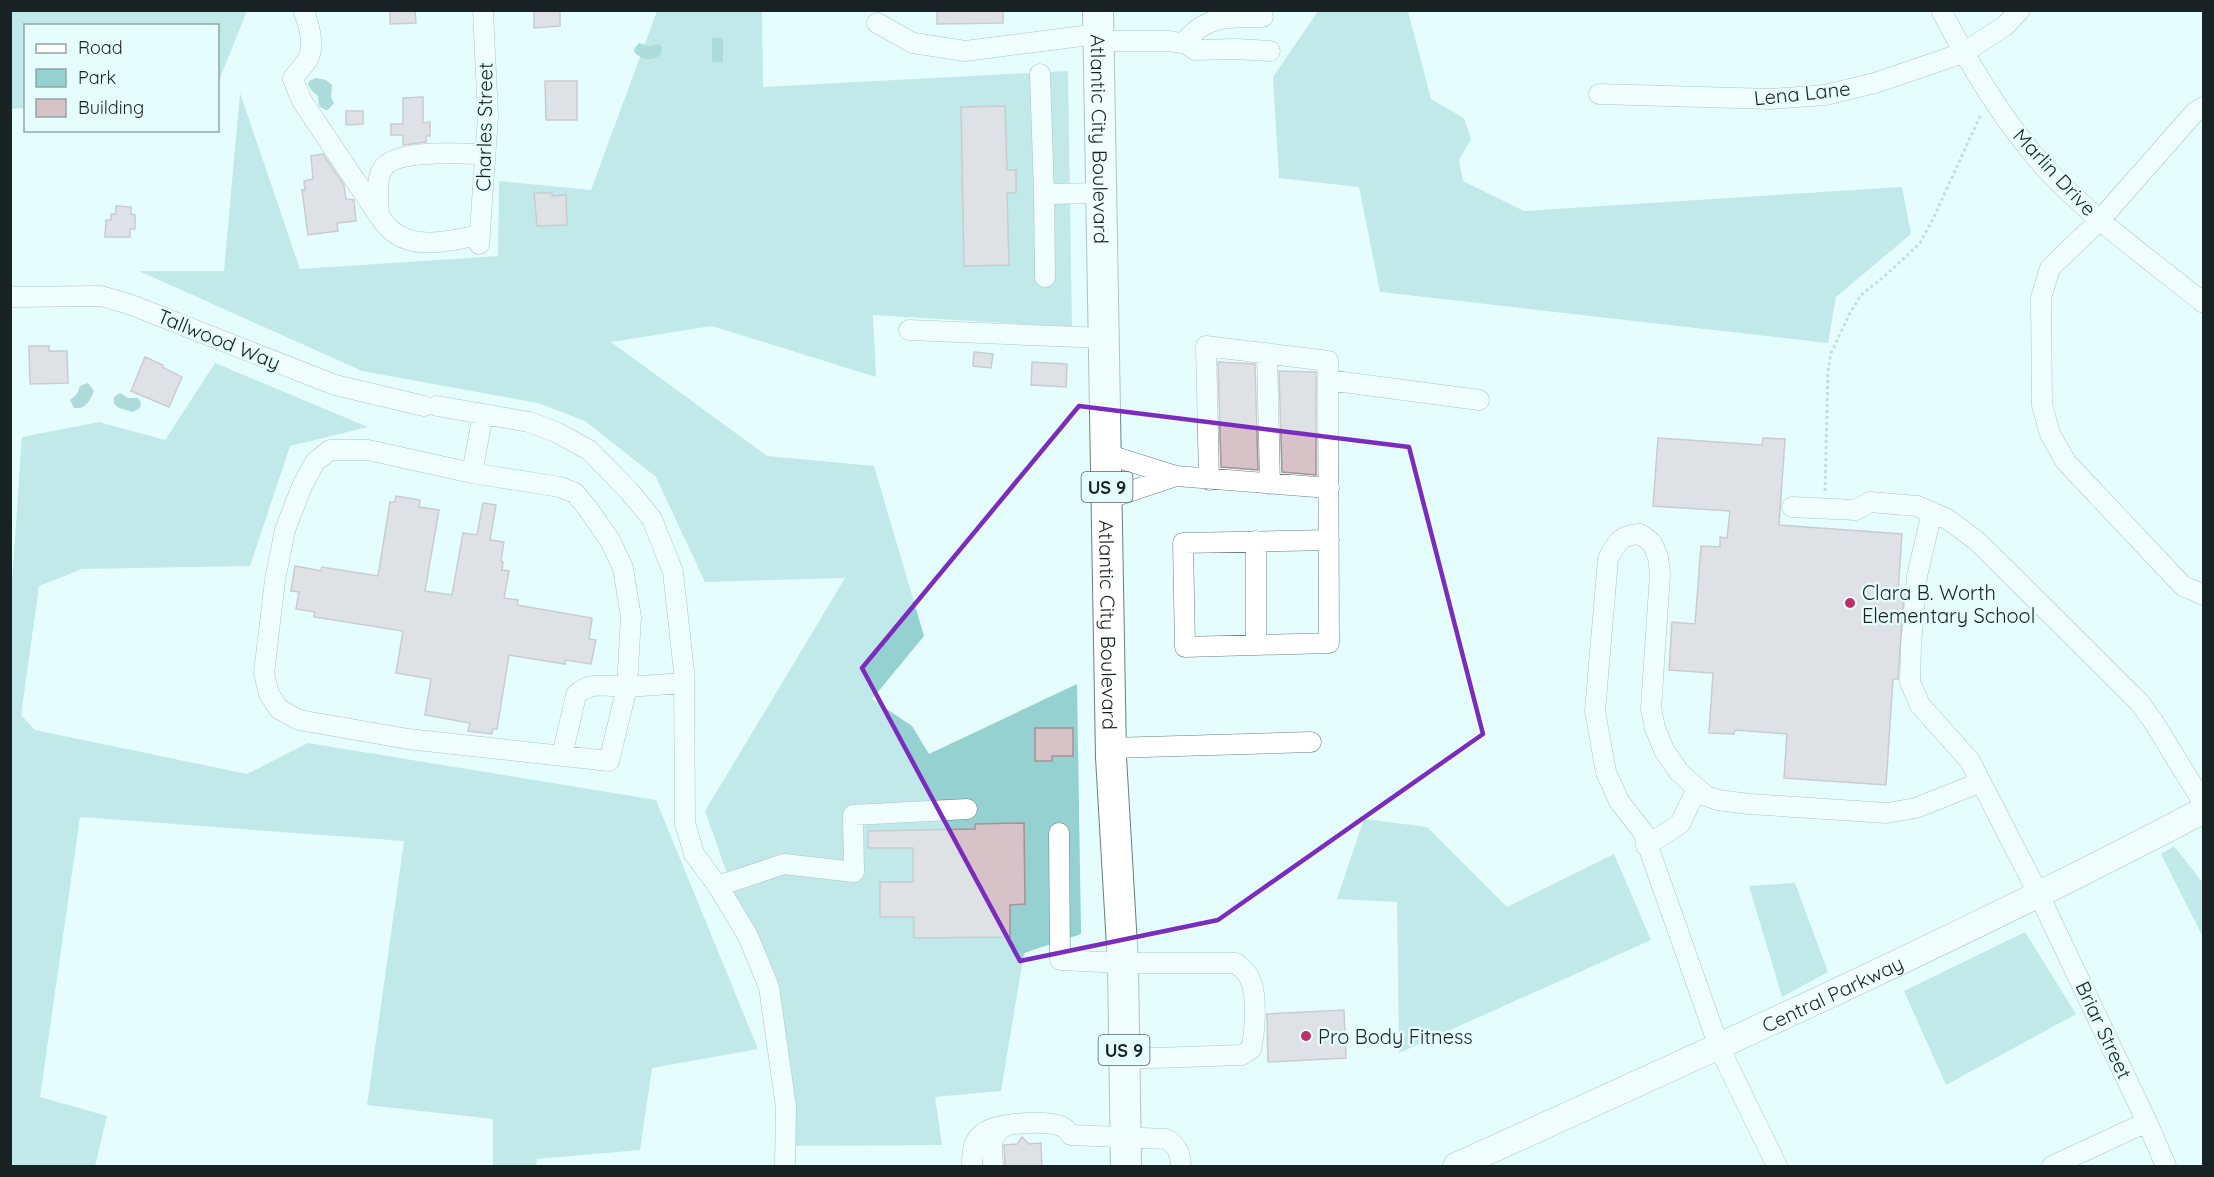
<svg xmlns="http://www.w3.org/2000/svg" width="2214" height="1177" font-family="Quicksand,sans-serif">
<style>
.green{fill:#95d1d1}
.water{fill:#68b1b1}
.building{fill:#d7c2c7;stroke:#a69196;stroke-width:1.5}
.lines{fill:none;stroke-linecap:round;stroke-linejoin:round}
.minor-casing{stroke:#697f7e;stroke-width:21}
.major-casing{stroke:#697f7e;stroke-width:27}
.highway-casing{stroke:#697f7e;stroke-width:32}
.path{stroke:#a3b7b7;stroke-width:3;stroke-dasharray:3 3;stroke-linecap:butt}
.minor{stroke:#fff;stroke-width:20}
.major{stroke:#fff;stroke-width:26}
.highway{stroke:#fff;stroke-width:30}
.marked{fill:none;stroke:#7b2cbf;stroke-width:4.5;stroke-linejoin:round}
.poi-dot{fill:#bd3167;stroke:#e5fdfd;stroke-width:2}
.labels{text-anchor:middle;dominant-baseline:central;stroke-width:5;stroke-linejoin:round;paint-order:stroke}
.shield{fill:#e5fdfd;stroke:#566464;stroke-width:1.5}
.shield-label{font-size:18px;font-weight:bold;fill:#192222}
.street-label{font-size:20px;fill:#192222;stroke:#e5fdfd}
.poi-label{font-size:20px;fill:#192222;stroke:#e5fdfd;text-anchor:start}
</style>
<rect width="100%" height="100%" fill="#e5fdfd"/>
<!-- green -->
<path class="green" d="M 11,10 L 247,10 L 247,11 L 218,83 L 218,26 L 26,26 L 25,108 L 11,109 Z
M 657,11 L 762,11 L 763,87 L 1068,71 L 1072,327 L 873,315 L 876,377 L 712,326 L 611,342 L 767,456 L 874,466 L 924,636 L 872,699 L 912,726 L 929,754 L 1077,684 L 1081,934 L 1024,953 L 1001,1091 L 935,1097 L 942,1145 L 784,1146 L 788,1047 L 705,811 L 845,578 L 705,582 L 656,477 L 585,421 L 538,403 L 362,371 L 139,271 L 224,271 L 240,93 L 300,269 L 498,256 L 499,181 L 591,190 Z
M 1318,11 L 1408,11 L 1431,99 L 1464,118 L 1471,139 L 1459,160 L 1463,181 L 1524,211 L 1902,187 L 1911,234 L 1836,297 L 1828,343 L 1380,292 L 1359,187 L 1279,178 L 1273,77 Z
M 215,363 L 368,427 L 290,446 L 250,566 L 82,569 L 39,586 L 21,715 L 35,730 L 247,774 L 308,743 L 656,800 L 758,1049 L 652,1068 L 640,1150 L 537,1159 L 536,1166 L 493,1166 L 493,1119 L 367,1105 L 404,841 L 80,817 L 40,1097 L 107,1116 L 95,1166 L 11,1166 L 10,610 L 22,437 L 99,422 L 165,440 Z
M 1364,819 L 1427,827 L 1507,907 L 1614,854 L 1651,940 L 1399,1053 L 1397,902 L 1337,899 Z
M 2174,846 L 2203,883 L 2203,937 L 2161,854 Z
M 1795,883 L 1828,972 L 1782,997 L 1749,886 Z
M 2025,932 L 2076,1014 L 1946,1085 L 1904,991 Z"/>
<!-- water -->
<path class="water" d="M 712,38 L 723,38 L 723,62 L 712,62 Z
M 639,43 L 649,46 L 659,44 L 662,48 L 661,55 C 651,61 644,61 635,53 L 634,49 Z
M 316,78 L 326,80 L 332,85 L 331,97 L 334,103 L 328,110 L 325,110 L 319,106 L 318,96 L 312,91 L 308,85 L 309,81 Z
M 88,383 L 94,391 C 90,400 86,410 74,408 L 70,400 L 77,394 L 80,386 Z
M 120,393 L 128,398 L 138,398 L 141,403 L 140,408 L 133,412 L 119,408 L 114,404 L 114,397 Z"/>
<!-- building -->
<path class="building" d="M 390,10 L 415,10 L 416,23 L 390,24 Z
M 534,10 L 560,10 L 560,26 L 534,28 Z
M 937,10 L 1003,10 L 1003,23 L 937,24 Z
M 545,81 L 577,81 L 577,120 L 546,120 Z
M 423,97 L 423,123 L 430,122 L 430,136 L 426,136 L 426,142 L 403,145 L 403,135 L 391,135 L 391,124 L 403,124 L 403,98 Z
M 1005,106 L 1007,170 L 1016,170 L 1016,193 L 1007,193 L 1009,265 L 964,266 L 961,107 Z
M 346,111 L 363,111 L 363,124 L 346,125 Z
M 323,154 L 344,185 L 346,199 L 354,200 L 356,221 L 337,223 L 338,231 L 308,235 L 302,190 L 305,190 L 304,181 L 313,179 L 311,156 Z
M 534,193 L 552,193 L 552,196 L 566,195 L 567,225 L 537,226 Z
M 116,206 L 131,207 L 131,214 L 135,215 L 135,229 L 130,229 L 130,237 L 105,237 L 106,220 L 111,220 L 111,214 L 116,214 Z
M 29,346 L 49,346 L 49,351 L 67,351 L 68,383 L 30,384 Z
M 974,352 L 993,354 L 991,368 L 973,366 Z
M 145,357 L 163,365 L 162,367 L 182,377 L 169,407 L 131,391 Z
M 1032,362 L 1067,364 L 1066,387 L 1031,385 Z
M 1218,362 L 1255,364 L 1258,470 L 1221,467 Z
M 1279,371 L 1316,372 L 1316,475 L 1282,472 Z
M 1658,438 L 1762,445 L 1763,438 L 1785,439 L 1779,525 L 1902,534 L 1898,592 L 1904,592 L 1898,679 L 1893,679 L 1886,785 L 1784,778 L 1787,734 L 1735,730 L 1734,734 L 1709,733 L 1713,673 L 1669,670 L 1672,622 L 1695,624 L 1701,546 L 1720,547 L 1720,537 L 1727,538 L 1730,511 L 1653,506 Z
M 396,496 L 420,500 L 419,507 L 439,510 L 425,591 L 452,595 L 463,533 L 477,535 L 483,503 L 496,505 L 490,540 L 504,542 L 501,561 L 503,562 L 502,570 L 509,571 L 504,598 L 518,600 L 517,605 L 592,618 L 589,639 L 596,640 L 591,664 L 565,660 L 565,664 L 509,655 L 497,729 L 493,729 L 492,734 L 468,731 L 470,723 L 425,715 L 431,679 L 396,673 L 403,631 L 314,617 L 315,612 L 296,609 L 299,592 L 291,591 L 295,566 L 321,571 L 322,567 L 378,576 L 390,502 L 395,502 Z
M 1035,728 L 1073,728 L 1073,756 L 1052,756 L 1052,761 L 1035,761 Z
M 1024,823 L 1025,904 L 1010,905 L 1010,937 L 914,938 L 914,917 L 880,917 L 880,882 L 913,882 L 913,848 L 868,848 L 868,831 L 975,829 L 975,824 Z
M 1344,1010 L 1346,1058 L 1268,1062 L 1267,1014 Z
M 1022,1137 L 1029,1144 L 1041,1143 L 1042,1167 L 1005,1167 L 1004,1145 L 1017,1144 Z"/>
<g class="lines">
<!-- minor casing -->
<g class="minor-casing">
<path id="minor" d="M 303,10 C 309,24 315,45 308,59 C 304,66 297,72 293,79 L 302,101 L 379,216 C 383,221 387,227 392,231 C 416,251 452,240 480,235
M 1941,10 C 1970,66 2004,123 2047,170 C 2094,220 2150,260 2204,303
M 877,23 L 913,43 L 965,51 L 1098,34
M 1098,41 L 1169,41 L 1187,44 L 1195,50 L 1236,49 L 1270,51
M 1184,43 C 1205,15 1230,17 1263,17
M 1040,74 L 1044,194
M 1599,94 L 1771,99 L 1825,95 L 1875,83 L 1963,53 L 2005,26 L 2020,10
M 2204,107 L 2195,112 L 2100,220 L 2050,268 L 2041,298 L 2042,405 L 2050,434 L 2066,462 L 2183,586 L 2204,595
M 379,216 C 379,202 375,182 382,170 C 393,148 463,154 485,154
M 479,244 L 488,117 L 483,10
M 1045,277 L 1044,194 L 1101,193
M 10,297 L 101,296 L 129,304 L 335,385 L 424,406
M 909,330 L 1104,338
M 1267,353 L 1270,484
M 1328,380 L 1479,400
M 437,406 L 529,422 L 556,432 L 589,450 L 630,492 L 652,519 L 673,572 L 684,672 L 685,823 L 694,854 L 718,886 L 748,936 L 769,987 L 786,1107 L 785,1166
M 483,414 L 472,473 L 560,487 L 575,493 L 589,510 L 611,542 L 623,568 L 631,617 L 627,687 L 684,683
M 1106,454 L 1176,476 L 1329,488
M 472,473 L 368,450 L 330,450 L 315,462 L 302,486 L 285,530 L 275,580 L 264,673 L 269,694 L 279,709 L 299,720 L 408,739 L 609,761 L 627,687 C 608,686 590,681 576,695 L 562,756
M 1209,480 L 1206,346 L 1328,361 L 1329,643 L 1185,647 L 1183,543 L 1329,540
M 1107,499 L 1176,476
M 1792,507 L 1856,510 L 1870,502 L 1917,506 L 1947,519 L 1977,541 L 2139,702 L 2153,721 L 2204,804
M 1932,512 L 1917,576 L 1911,645 L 1910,682 L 1920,705 L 1970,761 L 2039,895 L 2147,1122 L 2166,1166
M 1256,645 L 1256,541
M 1111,748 L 1311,742
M 1059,833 L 1060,960 L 1123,963 L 1236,963 C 1240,967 1246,971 1249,977 C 1258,992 1255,1032 1251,1049 L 1242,1055 L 1124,1059
M 1646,846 L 1680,824 L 1697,789
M 718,886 L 784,864 L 854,872 L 853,815 L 967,809
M 972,1166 C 972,1156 972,1144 980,1136 C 992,1122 1045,1120 1061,1126 C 1066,1128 1068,1132 1071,1135 L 1166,1139 C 1178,1146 1180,1153 1181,1166
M 993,1166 C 992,1147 988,1136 1007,1125
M 1777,1166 L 1719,1047 L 1643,832 L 1619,801 L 1606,772 L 1595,711 L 1608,559 C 1617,542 1620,535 1640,534 L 1652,543 L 1658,557 L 1660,574 L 1651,708 L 1655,728 L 1664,750 L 1679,772 L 1706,796 L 1718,800 L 1749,804 L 1887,813 L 1916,808 L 1981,782
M 2052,1166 L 2147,1122"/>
</g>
<!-- major casing -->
<g class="major-casing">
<g id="major">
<path id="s1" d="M 1456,1166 C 1707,1052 1959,939 2204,810"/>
</g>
</g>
<!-- highway casing -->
<g class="highway-casing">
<g id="highway">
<path id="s2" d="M 1098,10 L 1111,757 L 1123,963 L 1126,1166"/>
</g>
</g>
<!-- path -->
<path class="path" d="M 1825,491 L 1828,371 L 1831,353 L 1850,313 L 1861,295 L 1887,274 L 1920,243 L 1933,219 L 1981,114"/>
<!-- minor -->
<use href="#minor" class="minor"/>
<!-- major -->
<use href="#major" class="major"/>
<!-- highway -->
<use href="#highway" class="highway"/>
</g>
<!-- marked area -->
<path d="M0 0H2214V1177H0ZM 1079,406 L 1409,447 L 1483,734 L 1218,920 L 1020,961 L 862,668 Z" fill="#e5fdfd" fill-opacity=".55" fill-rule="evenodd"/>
<path class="marked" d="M 1079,406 L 1409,447 L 1483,734 L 1218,920 L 1020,961 L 862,668 Z"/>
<!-- markers -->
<g class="poi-dot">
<circle cx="1850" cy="603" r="6"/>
<circle cx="1306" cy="1036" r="6"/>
</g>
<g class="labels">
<!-- shield labels -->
<g class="shield">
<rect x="1081.5" y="472" width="51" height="30" rx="4.5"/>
<rect x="1098.5" y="1035" width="51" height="30" rx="4.5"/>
</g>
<g class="shield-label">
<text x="1107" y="487">US 9</text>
<text x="1124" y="1050">US 9</text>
</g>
<!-- street labels -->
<g class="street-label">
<text transform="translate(1802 93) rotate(-6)">Lena Lane</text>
<text transform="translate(484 127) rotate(-89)">Charles Street</text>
<text stroke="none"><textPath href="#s2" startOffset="129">Atlantic City Boulevard</textPath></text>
<text transform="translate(2055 172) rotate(47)">Marlin Drive</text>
<text transform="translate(219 339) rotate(22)">Tallwood Way</text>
<text stroke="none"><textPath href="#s2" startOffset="615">Atlantic City Boulevard</textPath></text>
<text stroke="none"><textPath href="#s1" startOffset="414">Central Parkway</textPath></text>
<text transform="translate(2104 1030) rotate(65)">Briar Street</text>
</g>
<!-- poi labels -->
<g class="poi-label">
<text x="1862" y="592">Clara B. Worth<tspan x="1862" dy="23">Elementary School</tspan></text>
<text x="1318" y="1036">Pro Body Fitness</text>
</g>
</g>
<!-- border -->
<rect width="2214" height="1177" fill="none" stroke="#192222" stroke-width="24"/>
<!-- legend -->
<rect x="24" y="24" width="195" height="108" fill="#e5fdfd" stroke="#93a5a5" stroke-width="1.5"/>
<rect x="36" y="44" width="30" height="9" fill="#ffffff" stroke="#93a5a5" stroke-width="1.5"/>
<text x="78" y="54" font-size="18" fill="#192222">Road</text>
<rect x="36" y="69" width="30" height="18" fill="#95d1d1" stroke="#93a5a5" stroke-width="1.5"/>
<text x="78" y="84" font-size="18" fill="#192222">Park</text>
<rect x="36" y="99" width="30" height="18" fill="#d7c2c7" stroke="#93a5a5" stroke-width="1.5"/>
<text x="78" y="114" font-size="18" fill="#192222">Building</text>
</svg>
